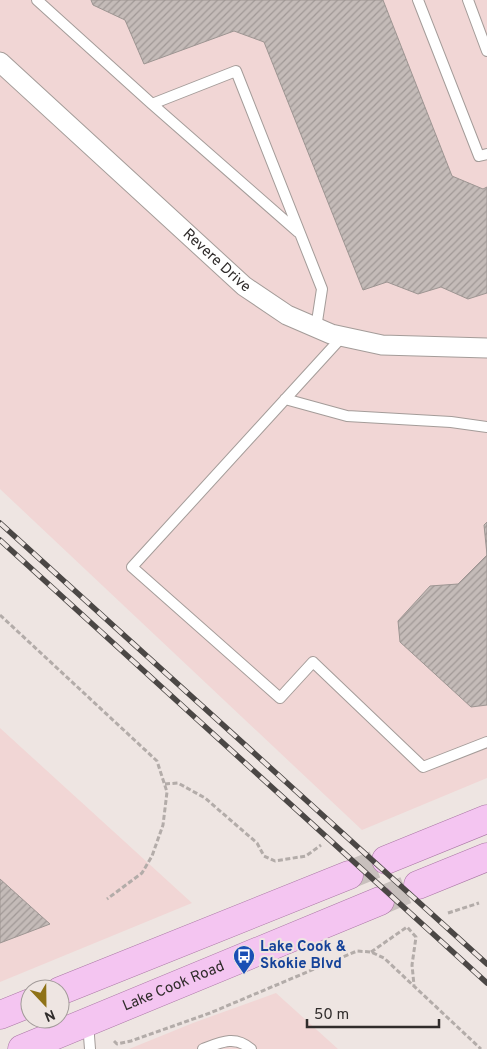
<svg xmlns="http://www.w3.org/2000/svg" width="487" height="1049" font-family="Overpass,sans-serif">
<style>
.commercial{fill:#f1d6d5}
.building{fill:url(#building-hatch);stroke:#9d9592}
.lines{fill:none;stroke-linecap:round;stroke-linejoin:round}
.primary-tunnel{stroke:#c8c0bd;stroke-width:28;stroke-dasharray:28 14;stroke-linecap:butt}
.service-casing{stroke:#a49c99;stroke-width:12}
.minor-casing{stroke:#a49c99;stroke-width:21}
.primary-casing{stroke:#aa77a5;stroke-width:29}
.path{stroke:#b3aca9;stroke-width:3;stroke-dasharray:5 2.5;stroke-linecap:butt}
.service{stroke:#fff;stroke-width:10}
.minor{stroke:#fff;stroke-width:19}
.primary{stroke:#f4c5f1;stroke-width:28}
.rail-casing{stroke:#4b4745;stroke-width:5.5}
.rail{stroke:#eee5e2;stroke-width:4;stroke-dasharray:11;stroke-linecap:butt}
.labels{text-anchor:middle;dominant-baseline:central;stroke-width:4;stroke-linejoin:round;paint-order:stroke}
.street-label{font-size:15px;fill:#302c2b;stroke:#eee5e2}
.transit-label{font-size:15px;font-weight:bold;fill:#164399;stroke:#eee5e2;text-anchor:start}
</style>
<defs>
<pattern id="building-hatch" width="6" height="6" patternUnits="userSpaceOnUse" patternTransform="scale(1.25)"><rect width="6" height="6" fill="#c4bbb8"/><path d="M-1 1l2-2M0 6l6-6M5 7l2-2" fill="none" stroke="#a09896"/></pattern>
</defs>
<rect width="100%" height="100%" fill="#eee5e2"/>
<!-- commercial -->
<path class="commercial" d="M 0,0 L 487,0 L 487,778 L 362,830 L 0,489 Z
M 0,728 L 192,903 L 0,982 Z
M 276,993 L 338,1049 L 129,1049 L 193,1023 Z"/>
<!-- building -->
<path class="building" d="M 91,0 L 383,0 L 452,176 L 483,189 L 487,187 L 487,293 L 468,299 L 441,287 L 418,294 L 387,282 L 363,290 L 264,42 L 234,31 L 144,64 L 125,20 L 93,5 Z
M 487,522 L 487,705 L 471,707 L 400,642 L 398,621 L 430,586 L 458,584 L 487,555 L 484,525 Z
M 0,879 L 50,924 L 0,943 Z"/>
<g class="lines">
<!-- primary-tunnel -->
<path class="primary-tunnel" d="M 349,875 L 386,860
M 380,901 L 418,885"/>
<!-- service casing -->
<g class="service-casing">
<path id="service" d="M 37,0 L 152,104 L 236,71 L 322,289 L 316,328
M 418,0 L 479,156 L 487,154
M 468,0 L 487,51
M 152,104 L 298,232
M 342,337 L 132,567 L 280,698 L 313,662 L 423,767 L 487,742
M 285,399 L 347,416 L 451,422 L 487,427
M 88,1023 L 90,1049
M 203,1049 C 221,1042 235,1035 251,1049"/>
</g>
<!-- minor casing -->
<g class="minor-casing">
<g id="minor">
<path id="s1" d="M 0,62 L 244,286 L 287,315 L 331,334 L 382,345 L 487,348"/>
</g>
</g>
<!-- primary casing -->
<g class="primary-casing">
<g id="primary">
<path d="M 386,860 L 487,819"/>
<path d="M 418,885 L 487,857"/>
<path d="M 60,991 L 349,875"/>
<path d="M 0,1015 L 30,1003"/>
<path id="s2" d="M 22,1049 L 380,901"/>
</g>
</g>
<!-- path -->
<path class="path" d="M 0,615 L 157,761 L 167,792 L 163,825 L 152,856 L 142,873 L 107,899
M 165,784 L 178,783 L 205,798 L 257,843 L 264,856 L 275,861 L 306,856 L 321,845
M 448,913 L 479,903
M 371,952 L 407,927 L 416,937 L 412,965 L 414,985
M 114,1041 L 117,1044 L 131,1041 L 210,1013 L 357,951 L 371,952 L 384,958 L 481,1049"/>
<!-- service -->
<use href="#service" class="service"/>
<!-- minor -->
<use href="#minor" class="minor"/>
<!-- primary -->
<use href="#primary" class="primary"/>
<!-- rail casing -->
<g class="rail-casing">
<path id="rail" d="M 0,523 L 487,964
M 0,540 L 487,983"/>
</g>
<!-- rail -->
<use href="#rail" class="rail"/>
</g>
<!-- icons -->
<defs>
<g id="bus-pin" transform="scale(1.125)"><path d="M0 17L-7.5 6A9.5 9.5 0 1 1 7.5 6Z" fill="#1a4fb4" stroke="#eee5e2"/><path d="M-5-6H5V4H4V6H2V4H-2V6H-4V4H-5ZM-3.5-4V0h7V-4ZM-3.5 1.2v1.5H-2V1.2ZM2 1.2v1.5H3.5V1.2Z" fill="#fff"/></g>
</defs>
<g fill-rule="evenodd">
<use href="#bus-pin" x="244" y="956"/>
</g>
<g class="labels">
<!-- street labels -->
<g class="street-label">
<text stroke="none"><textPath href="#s1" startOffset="294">Revere Drive</textPath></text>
<text stroke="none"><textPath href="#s2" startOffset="164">Lake Cook Road</textPath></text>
</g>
<!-- transit labels -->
<g class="transit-label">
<text x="260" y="947">Lake Cook &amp;<tspan x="260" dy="17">Skokie Blvd</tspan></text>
</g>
</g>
<!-- north arrow -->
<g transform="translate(45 1004) rotate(158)"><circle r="24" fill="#eee5e2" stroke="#a29b99"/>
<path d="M0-4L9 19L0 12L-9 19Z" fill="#8f7217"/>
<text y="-8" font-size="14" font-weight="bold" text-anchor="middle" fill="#302c2b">N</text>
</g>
<!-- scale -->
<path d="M307 1019v8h132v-8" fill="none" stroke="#302c2b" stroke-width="2.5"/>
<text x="314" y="1019" font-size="15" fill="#302c2b" stroke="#eee5e2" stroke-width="4" paint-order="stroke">50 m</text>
</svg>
